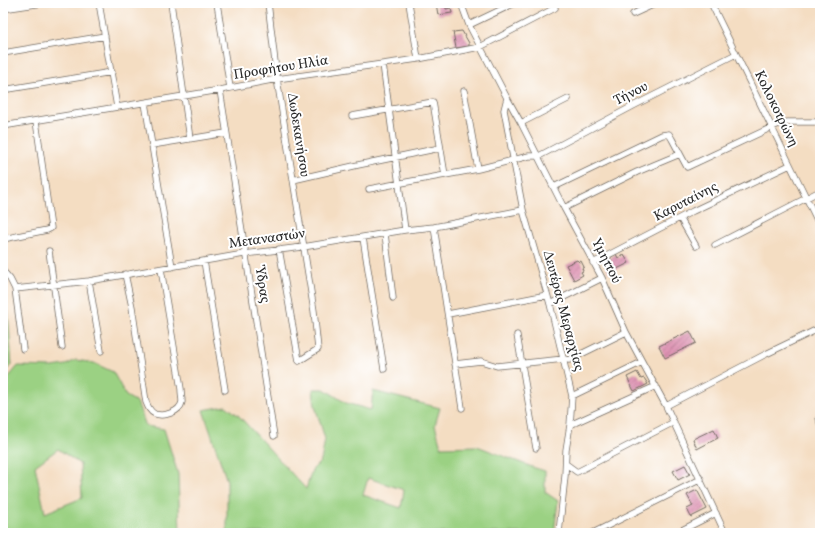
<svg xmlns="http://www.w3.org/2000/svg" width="823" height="536" font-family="Vollkorn,serif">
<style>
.grass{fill:#9bd183;stroke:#637e57;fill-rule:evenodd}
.building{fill:url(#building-hatch)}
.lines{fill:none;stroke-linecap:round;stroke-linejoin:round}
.minor-casing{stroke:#716960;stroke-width:7}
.minor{stroke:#fff;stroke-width:5.5}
.labels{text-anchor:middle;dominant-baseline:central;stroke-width:4;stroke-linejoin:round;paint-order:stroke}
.street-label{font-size:14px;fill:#2b2b2b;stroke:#fff}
</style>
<defs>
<pattern id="building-hatch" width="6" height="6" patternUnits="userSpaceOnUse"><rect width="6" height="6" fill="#dd8fb0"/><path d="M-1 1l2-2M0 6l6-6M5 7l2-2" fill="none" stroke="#b3758f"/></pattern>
</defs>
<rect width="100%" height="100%" fill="#fff"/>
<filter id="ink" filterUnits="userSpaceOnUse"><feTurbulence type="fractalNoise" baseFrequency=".025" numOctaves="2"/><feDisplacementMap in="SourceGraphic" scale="8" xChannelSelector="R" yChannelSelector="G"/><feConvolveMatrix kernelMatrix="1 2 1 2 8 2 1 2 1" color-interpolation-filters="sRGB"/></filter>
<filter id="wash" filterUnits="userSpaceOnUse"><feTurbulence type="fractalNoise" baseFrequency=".012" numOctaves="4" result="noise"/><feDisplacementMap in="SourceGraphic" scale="16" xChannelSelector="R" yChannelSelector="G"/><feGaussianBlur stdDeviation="0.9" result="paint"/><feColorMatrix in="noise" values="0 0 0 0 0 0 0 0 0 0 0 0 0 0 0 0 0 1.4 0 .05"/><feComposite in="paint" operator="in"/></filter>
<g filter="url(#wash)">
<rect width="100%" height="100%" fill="#f4ddc2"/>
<!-- grass -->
<path class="grass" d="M 3,310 L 8,312 L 12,365 L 6,370 L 8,378 L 18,366 L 52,367 L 66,365 L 76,360 L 94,363 L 113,372 L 126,396 L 137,402 L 146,426 L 164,429 L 178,474 L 180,533 L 3,533 ZM 58,449 L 80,464 L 82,498 L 45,513 L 35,466 Z
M 313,389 L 324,389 L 346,403 L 371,410 L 373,391 L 440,408 L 435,425 L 441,447 L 477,446 L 532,467 L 545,471 L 545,492 L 558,501 L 554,533 L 227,533 L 227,481 L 203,410 L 226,406 L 239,416 L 306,489 L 312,470 L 321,461 L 325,439 L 315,406 ZM 368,478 L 404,490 L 401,508 L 363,495 Z"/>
<g id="blocks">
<!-- building -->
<path class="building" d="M 436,3 L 445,3 L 446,9 L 451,8 L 452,13 L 438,15 Z
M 462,31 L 469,43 L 469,46 L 456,48 L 453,32 Z
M 616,254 L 618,258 L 624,255 L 629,263 L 609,273 L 605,264 L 612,261 L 610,258 Z
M 577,260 L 579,262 L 581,261 L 584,267 L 582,268 L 583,271 L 581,272 L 583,275 L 574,280 L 566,265 Z
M 690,331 L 696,343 L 665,358 L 659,346 Z
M 637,372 L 641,379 L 644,378 L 648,384 L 634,391 L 627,377 Z
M 714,429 L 718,438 L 697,449 L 693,439 Z
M 685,465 L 690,474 L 678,480 L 673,471 Z
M 697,490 L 707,509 L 691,517 L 687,509 L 693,506 L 687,495 Z"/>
</g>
</g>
<g filter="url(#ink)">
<use href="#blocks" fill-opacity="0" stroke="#716960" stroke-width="1"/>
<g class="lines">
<!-- minor casing -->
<g class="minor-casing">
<path id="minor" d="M 99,3 L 117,107
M 171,3 L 190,139
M 217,3 L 230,88
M 268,3 L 277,79 L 314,311 L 318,349 L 299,361 L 279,249
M 409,3 L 418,59
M 461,3 L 469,25 L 507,98 L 521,123 L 564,208 L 602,278 L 626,332 L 666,406 L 725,533
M 711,3 L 820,226
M 3,9 L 43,3
M 633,14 L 657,3
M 469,25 L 515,3
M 3,53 L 105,36
M 383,64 L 405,230
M 3,90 L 112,72
M 220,90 L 274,436
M 464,91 L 478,169
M 507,98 L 504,110 L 523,210 L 550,304 L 572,396 L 570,425 L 566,450 L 565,476 L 559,533
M 145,103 L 172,267
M 352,116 L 433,102 L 445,175
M 521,123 L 568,99
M 3,126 L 220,90 L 277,79 L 418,59 L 480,47 L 555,8
M 152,145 L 226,133
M 293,180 L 358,165 L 440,148
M 554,187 L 662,135 L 669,134 L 672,139 L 687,167 L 781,123 L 788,122 L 820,122
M 369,189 L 478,169 L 529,156 L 539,156 L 635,105 L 736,54
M 564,208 L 637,172 L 680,154
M 680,218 L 696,246
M 434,227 L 462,408
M 385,234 L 393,298
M 363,238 L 384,369
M 3,239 L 47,230 L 51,228 L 36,121
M 715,245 L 820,191
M 49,251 L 62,347
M 204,261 L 225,390
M 593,263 L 693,211 L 790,165
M 3,271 L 10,279 L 15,289 L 23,349
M 125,274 L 132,307 L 146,402 C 148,407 150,412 155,414 C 164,417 180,412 182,402 C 182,398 181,393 181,389 L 161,269
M 89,281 L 101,351
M 15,289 L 89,281 L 244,254 L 303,247 L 405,230 L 434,227 L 523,210
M 550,304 L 602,278
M 448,314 L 547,295
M 517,335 L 536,448
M 455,364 L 481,361 L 497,366 L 564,359 L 569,360 L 626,332
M 572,396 L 642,362
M 666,406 L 766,354 L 820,328
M 820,417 L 819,418 L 820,423
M 570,425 L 656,386
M 566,464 L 577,472 L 674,422
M 593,533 L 701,479
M 676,533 L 716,513"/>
</g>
<!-- minor -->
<use href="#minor" class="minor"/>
</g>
</g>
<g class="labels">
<!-- street labels -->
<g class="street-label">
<text transform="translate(281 68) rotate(-9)">Προφήτου Ηλία</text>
<text transform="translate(631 94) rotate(-27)">Τήνου</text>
<text transform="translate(776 109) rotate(64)">Κολοκοτρώνη</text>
<text transform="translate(298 135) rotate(81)">Δωδεκανήσου</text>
<text transform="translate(686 202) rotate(-27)">Καρυταίνης</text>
<text transform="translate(267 239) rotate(-8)">Μεταναστών</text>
<text transform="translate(606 261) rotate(63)">Υμηττού</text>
<text transform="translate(262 285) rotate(81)">Ύδρας</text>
<text transform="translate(563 311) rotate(75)">Δευτέρας Μεραρχίας</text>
</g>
</g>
<!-- margin -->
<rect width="823" height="536" fill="none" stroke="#fff" stroke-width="16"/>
</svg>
